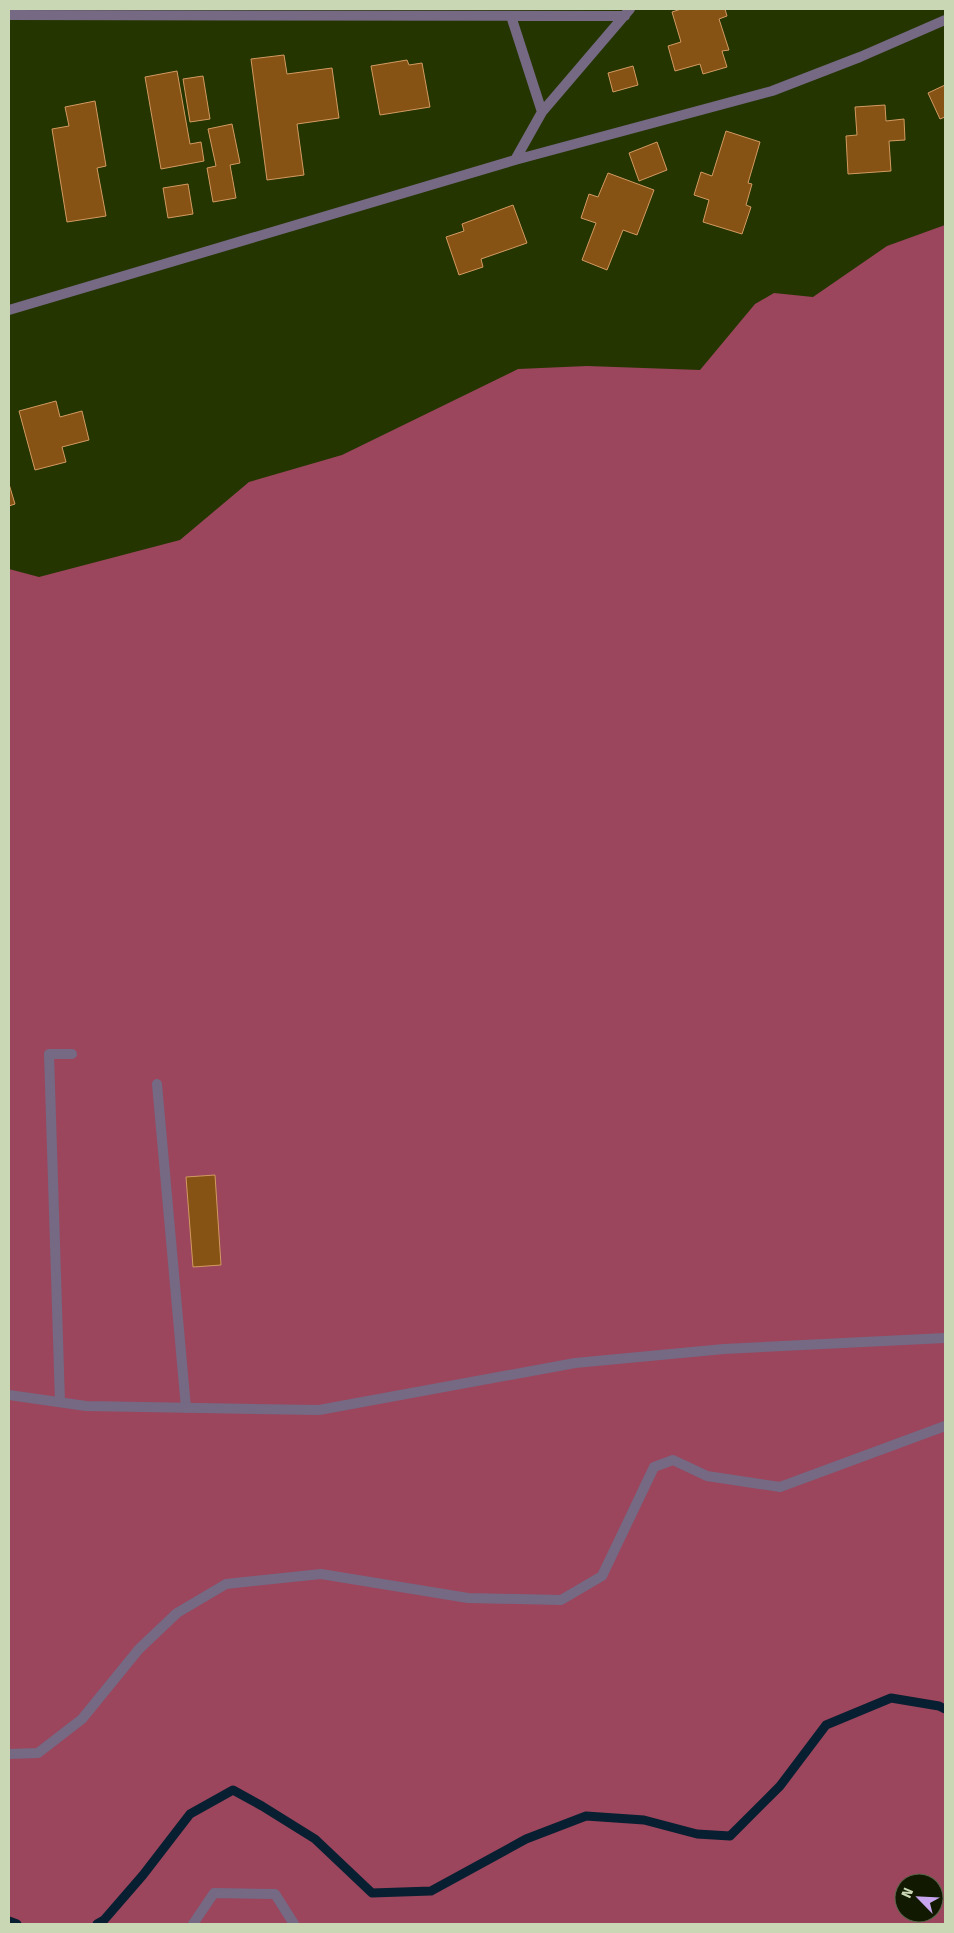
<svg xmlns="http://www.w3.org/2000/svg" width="954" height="1933" font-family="'Fira Sans',sans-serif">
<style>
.forest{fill:#9b465d;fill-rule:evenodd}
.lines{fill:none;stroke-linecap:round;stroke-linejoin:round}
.stream{stroke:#081f31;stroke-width:9}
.building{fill:#865314;stroke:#d29a61}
.lane{stroke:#756984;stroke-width:10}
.street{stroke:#756984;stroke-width:10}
</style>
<rect width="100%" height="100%" fill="#253500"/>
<!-- forest -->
<path class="forest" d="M 945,225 L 945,1924 L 9,1924 L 9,569 L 39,577 L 180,540 L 249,482 L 342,455 L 518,369 L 587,366 L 700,370 L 755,304 L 774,293 L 813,297 L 887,246 ZM 904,1883 L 934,1883 L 934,1913 L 904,1913 Z"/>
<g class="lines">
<!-- stream -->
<path class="stream" d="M 9,1921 L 17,1924
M 97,1924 L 104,1920 L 143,1875 L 190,1814 L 233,1790 L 262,1806 L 315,1839 L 372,1893 L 431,1891 L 526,1839 L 586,1816 L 644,1820 L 697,1834 L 730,1836 L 780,1786 L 826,1725 L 891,1698 L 939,1706 L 945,1709"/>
</g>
<!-- building -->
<path class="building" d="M 681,9 L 725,9 L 727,16 L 719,19 L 729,50 L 722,51 L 727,67 L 703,74 L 700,64 L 675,71 L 668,46 L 681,42 L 672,12 Z
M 284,55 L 287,74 L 332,68 L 339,118 L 297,124 L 304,175 L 267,180 L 251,59 Z
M 407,60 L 409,65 L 422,63 L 430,107 L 380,115 L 371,66 Z
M 633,66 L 638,85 L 613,92 L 608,73 Z
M 177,71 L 190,144 L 201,142 L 204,161 L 161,169 L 145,77 Z
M 203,76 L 210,119 L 190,122 L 183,79 Z
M 945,85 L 945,117 L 940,119 L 928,93 Z
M 95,101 L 106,166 L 97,168 L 106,216 L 67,222 L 52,129 L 69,126 L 65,107 Z
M 885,105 L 886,121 L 904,119 L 905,140 L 889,141 L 891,171 L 848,174 L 846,136 L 857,135 L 855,107 Z
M 232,124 L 240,163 L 230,165 L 236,198 L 213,202 L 207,168 L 216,166 L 208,129 Z
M 726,131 L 760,142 L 748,183 L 752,184 L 746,205 L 751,207 L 742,234 L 703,222 L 709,200 L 694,195 L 701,172 L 712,176 Z
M 657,142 L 667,170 L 639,181 L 629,153 Z
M 608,173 L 654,190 L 637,235 L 623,230 L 607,270 L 582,260 L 596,223 L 581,218 L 589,194 L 598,197 Z
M 188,184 L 193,214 L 168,218 L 163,188 Z
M 513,205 L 527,243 L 481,259 L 483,267 L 459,275 L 446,237 L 464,231 L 462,224 Z
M 56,401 L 60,417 L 82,411 L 89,440 L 62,447 L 66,462 L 35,470 L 19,411 Z
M 9,484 L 15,504 L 9,506 Z
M 215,1175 L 221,1265 L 193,1267 L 186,1177 Z"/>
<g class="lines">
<!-- lane -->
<path class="lane" d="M 157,1084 L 186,1408
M 60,1402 L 49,1054 L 72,1054"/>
<!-- street -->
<path class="street" d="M 9,15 L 625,16
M 511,16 L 542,112
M 515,160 L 542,112 L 630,9
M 9,310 L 515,160 L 772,91 L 860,57 L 945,20
M 9,1395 L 86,1406 L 319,1410 L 575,1363 L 724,1349 L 945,1338
M 9,1754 L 38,1753 L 82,1719 L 139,1649 L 177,1613 L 226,1584 L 321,1574 L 468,1598 L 561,1600 L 602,1576 L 654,1467 L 673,1460 L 707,1476 L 780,1487 L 945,1426
M 193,1924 L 214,1893 L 275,1894 L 294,1924"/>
</g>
<!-- border -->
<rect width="954" height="1933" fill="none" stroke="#c9d7b4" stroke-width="20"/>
<!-- north arrow -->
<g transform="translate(919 1898) rotate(294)"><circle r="24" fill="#111a01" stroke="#5b6649"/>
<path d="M0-4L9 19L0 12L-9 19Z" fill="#c8a6ef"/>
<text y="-8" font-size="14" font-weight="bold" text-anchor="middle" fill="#c9d7b4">N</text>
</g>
</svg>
